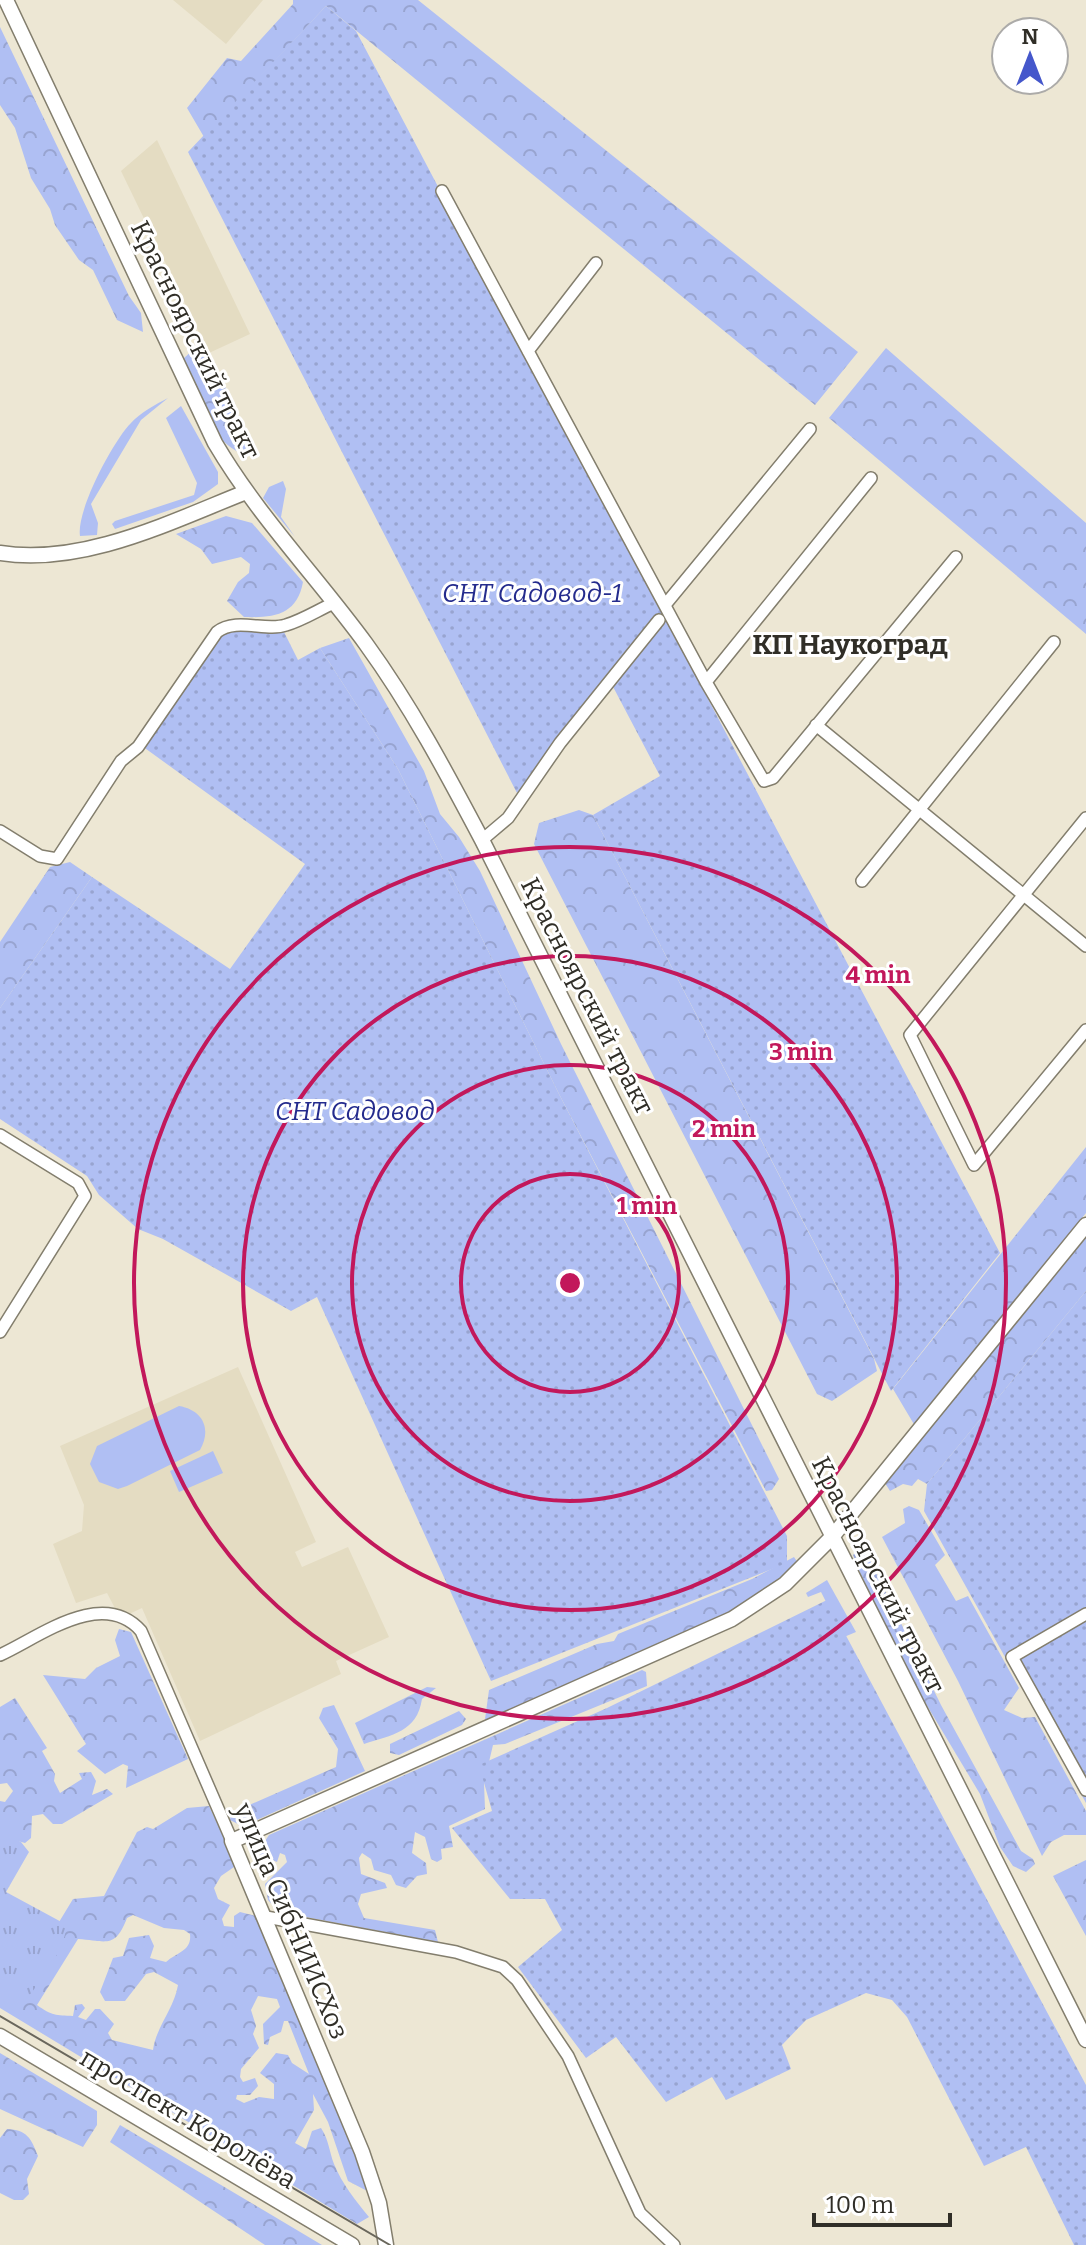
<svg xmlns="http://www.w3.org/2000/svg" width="1086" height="2245" font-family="Bitter,serif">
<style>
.built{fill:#e4dcc2}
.grass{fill:#b0bff3}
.forest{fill:url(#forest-crowns);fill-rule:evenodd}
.park{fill:url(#park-tufts)}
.garden{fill:url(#garden-dots)}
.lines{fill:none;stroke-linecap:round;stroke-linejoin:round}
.street-casing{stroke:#837e6d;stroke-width:14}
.secondary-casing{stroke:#837e6d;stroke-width:17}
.street{stroke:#fff;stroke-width:11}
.secondary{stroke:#fff;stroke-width:14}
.tram{stroke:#6a675c;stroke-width:2}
.ring{fill:none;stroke:#c2185b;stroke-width:4}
.labels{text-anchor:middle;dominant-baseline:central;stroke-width:6;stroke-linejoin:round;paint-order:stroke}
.street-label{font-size:26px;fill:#302e27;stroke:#fff}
.park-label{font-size:26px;font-style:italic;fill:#242b8d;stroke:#fff}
.neighbourhood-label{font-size:28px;font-weight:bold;fill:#302e27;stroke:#fff}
.centre{fill:#c2185b;stroke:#fff;stroke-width:4}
.ring-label{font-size:24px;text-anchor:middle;font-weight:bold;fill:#c2185b;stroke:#fff;stroke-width:6;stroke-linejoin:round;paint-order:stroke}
</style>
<defs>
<pattern id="forest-crowns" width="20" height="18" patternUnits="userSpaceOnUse" patternTransform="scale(2)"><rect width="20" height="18" fill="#b0bff3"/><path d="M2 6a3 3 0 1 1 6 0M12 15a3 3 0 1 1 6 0" fill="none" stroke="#98a4d0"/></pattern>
<pattern id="park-tufts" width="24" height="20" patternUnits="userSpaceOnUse" patternTransform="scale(2)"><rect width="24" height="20" fill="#b0bff3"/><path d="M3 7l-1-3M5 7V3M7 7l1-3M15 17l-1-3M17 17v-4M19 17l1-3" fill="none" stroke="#98a4d0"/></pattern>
<pattern id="garden-dots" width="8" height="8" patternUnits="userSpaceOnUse" patternTransform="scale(2)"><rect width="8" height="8" fill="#b0bff3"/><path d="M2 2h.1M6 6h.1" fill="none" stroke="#98a4d0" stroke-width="1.8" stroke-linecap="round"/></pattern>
</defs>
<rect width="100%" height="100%" fill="#ede7d4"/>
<!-- built -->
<path class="built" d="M 173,0 L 263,0 L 226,44 Z
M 157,140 L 250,334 L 209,353 L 121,171 Z
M 238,1367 L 316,1542 L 295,1552 L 302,1567 L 348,1547 L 389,1637 L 336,1661 L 341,1674 L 200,1741 L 142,1608 L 127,1615 L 117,1612 L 107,1593 L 76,1603 L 53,1544 L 82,1531 L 84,1505 L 60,1446 Z"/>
<!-- grass -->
<path class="grass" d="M 168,398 L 141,420 L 91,504 L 98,523 L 97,535 L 80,536 C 76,511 113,441 131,423 C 140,413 156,404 168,398 Z
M 181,406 L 218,472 L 218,484 L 193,502 L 115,529 L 112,524 L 115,521 L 194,495 L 197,483 L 166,418 Z
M 283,481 L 286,489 L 281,517 L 295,537 L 263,498 L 269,487 Z
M 179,1406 C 203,1410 212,1429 200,1450 L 127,1486 L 118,1489 L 99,1482 L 90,1464 L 97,1446 Z
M 213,1451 L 223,1473 L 179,1492 L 170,1471 Z
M 827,1580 L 856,1632 L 844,1637 L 821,1592 L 808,1597 L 806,1593 Z"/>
<!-- forest -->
<path class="forest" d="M 293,0 L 418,0 L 858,352 L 815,405 L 326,6 L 204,137 L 187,108 L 227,58 L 241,61 L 293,4 Z
M 0,27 L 129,296 L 141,313 L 143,332 L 117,320 L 93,270 L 79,260 L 55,225 L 50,209 L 31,178 L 15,128 L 0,105 Z
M 886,348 L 1086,523 L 1086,634 L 829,418 Z
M 194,349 C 217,358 244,423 247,447 L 242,454 C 211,439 210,416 197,388 C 192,378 186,369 183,359 Z
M 226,516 L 252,523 L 303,582 C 297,615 274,618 244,617 L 227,601 L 238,582 L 249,573 L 250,564 L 241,557 L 212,564 L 201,549 L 176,534 Z
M 349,638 L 424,771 L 440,814 L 459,837 L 480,871 L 561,1044 L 779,1479 L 772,1490 L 766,1491 L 559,1094 L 398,769 L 320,648 Z
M 579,810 L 593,815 L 874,1359 L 877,1371 L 832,1401 L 817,1394 L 534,844 L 539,823 Z
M 70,862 L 92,877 L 0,1008 L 0,942 L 50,867 Z
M 1086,1147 L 1086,1213 L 915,1426 L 893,1389 Z
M 1086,1238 L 1086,1291 L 927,1484 L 918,1479 L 912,1486 L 903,1484 L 890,1491 L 885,1483 Z
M 909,1506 L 919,1510 L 945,1555 L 935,1565 L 956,1601 L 968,1596 L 1019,1688 L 1004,1710 L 1022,1718 L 1035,1717 L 1086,1811 L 1086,1835 L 1064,1835 L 1051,1842 L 1042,1856 L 958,1681 L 882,1537 L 905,1523 L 903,1509 Z
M 858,1550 L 863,1551 L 869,1558 L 941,1705 L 1021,1851 L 1033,1859 L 1035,1864 L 1026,1872 L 1013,1866 L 1000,1847 L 980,1794 L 917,1689 L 861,1575 L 853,1555 Z
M 794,1557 L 798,1563 L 772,1588 L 735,1610 L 492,1722 L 485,1719 L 489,1690 L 597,1644 L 614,1641 L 618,1634 L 752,1579 Z
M 119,1629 L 131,1632 L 188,1759 L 126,1788 L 128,1766 L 123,1764 L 105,1774 L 77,1751 L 86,1744 L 43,1675 L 85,1679 L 96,1668 L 120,1656 L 115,1640 Z
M 642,1670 L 646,1672 L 647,1686 L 505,1744 L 493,1745 L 484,1783 L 485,1809 L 449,1826 L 453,1847 L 441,1849 L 442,1859 L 437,1862 L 431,1859 L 425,1837 L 415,1832 L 412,1853 L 426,1863 L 427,1874 L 417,1876 L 406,1888 L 396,1885 L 391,1875 L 374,1870 L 371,1859 L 362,1853 L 359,1858 L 361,1874 L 385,1883 L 387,1888 L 361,1894 L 358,1904 L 364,1918 L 435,1930 L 438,1942 L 279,1912 L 268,1900 L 265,1884 L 287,1862 L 285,1855 L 280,1853 L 277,1862 L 257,1853 L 269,1835 Z
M 427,1687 L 436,1688 L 422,1699 C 417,1732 392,1735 364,1744 L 355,1723 Z
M 15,1698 L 47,1748 L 42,1751 L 55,1774 L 54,1781 L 60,1793 L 82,1779 L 79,1773 L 91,1772 L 96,1781 L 92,1795 L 107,1789 L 113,1794 L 62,1824 L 53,1824 L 43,1814 L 32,1816 L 31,1838 L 25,1843 L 0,1836 L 0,1801 L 5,1802 L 13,1791 L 7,1783 L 0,1784 L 0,1707 Z
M 334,1705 L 365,1771 L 250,1823 L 242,1826 L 230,1820 L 231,1813 L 336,1767 L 338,1749 L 319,1718 L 323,1708 Z
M 459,1711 L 466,1719 L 462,1725 L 399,1755 L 390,1753 L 390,1744 Z
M 209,1806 L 237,1865 L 221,1876 L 214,1888 L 218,1899 L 230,1905 L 222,1919 L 224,1926 L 234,1927 L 234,1916 L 240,1912 L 260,1917 L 371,2193 L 348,2181 L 328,2122 L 313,2094 L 314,2110 L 295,2143 L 306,2149 L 312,2131 L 321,2128 C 329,2140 329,2151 334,2164 C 342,2184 356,2201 369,2217 L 357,2224 L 0,2008 L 0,1985 L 56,1927 L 73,1899 L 104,1896 L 137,1832 L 147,1827 L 153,1829 L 187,1808 ZM 133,1915 L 164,1928 L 184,1930 L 190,1934 C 192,1951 177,1952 166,1962 L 150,1958 L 154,1946 L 149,1935 L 129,1938 L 123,1956 L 113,1958 L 100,1992 L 105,2001 L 125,2001 L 146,1974 L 154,1972 L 178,1985 C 174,2009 156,2027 153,2050 L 112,2040 L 108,2033 L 114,2024 L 100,2009 L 95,2009 L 86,2020 L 78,2017 L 85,2008 L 82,2004 L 75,2005 L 73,2016 C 56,2015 52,2016 37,2005 L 78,1939 C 107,1941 115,1949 127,1918 ZM 258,1996 L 277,1999 L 280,2007 L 263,2024 L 264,2044 L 268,2045 L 270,2037 L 281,2032 L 284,2021 L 288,2021 L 309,2074 L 292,2063 L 288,2055 L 276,2053 L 260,2073 L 274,2084 L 274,2099 L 259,2097 L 244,2103 L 236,2099 L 237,2095 L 250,2095 L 258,2086 L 255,2078 L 243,2082 L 240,2077 L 241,2069 L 259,2048 L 253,2034 L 256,2026 L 251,2010 Z
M 1086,1860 L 1086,1936 L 1053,1876 Z
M 0,2053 L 97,2111 L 97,2125 L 83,2147 L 0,2109 Z
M 120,2125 L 322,2245 L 265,2245 L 110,2142 Z
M 7,2129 C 27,2130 31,2138 38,2156 L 27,2179 L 29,2194 L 23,2200 L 14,2200 L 0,2193 L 0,2138 Z"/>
<!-- park -->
<path class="park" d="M 0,1831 L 21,1842 L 29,1852 L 6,1892 L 67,1925 C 62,1957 39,1982 20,2008 L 0,1997 Z"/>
<!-- garden -->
<path class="garden" d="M 326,6 L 356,31 L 1000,1253 L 891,1391 L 593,815 L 660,776 L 610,681 L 517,793 L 188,152 Z
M 244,628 L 284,632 L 298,660 L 320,648 L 398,769 L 559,1094 L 787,1536 L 787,1563 L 491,1681 L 317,1297 L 291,1311 L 163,1239 L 138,1229 L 99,1195 L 87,1176 L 0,1119 L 0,1008 L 92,877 L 230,969 L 305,864 L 142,746 L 221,633 Z
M 1086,1291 L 1086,1803 L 924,1511 L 927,1484 Z
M 827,1600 L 1086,2085 L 1086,2245 L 1074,2245 L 1026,2147 L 984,2166 L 907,2017 L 892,2000 L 866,1993 L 806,2020 L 782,2045 L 791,2069 L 726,2100 L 712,2077 L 666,2102 L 616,2037 L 586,2058 L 518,1967 L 562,1930 L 545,1899 L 510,1899 L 452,1828 L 492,1811 L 479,1765 L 607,1708 Z"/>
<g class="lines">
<!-- street casing -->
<g class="street-casing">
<path id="street" d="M 442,191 L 706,682 L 764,781 L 773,778 L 956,557
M 528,351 L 596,263
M 665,605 L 810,429
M 706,682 L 871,478
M 816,725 L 1086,946
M 1086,818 L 910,1035 L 974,1165 L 1086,1030
M 0,831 L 40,856 L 57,859 L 121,761 L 138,747 L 217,632 C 236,617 266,632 286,625 C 303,620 318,610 334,603
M 482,840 L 508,818 L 560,743 L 659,620
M 862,881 L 1054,642
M 0,1135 L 78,1183 L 85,1196 L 0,1332
M 1086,1614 L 1012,1657 L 1086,1790
M 0,1655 C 38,1638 102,1587 141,1631 L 232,1841
M 266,1917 L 456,1952 L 503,1967 L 517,1980 L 568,2056 L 640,2213 L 674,2245"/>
</g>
<!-- secondary casing -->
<g class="secondary-casing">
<path id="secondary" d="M 6,0 L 215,443 C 258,516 317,577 366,644 C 411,706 446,772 482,840 L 1086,2040
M 0,553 C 83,566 170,522 246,492
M 0,2036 L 352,2245
M 386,2245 L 379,2203 L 362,2152 L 232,1841 L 732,1619 L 785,1584 L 832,1537 L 1086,1225"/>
</g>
<!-- street -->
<use href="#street" class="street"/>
<!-- secondary -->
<use href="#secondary" class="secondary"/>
<!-- tram -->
<path class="tram" d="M 0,2016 L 390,2245"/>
</g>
<!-- distance rings -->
<g class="ring">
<circle cx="570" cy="1283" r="109"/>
<circle cx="570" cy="1283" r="218"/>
<circle cx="570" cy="1283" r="327"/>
<circle cx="570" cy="1283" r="436"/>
</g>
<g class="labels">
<!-- street labels -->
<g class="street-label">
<text transform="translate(195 340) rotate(64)">Красноярский тракт</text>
<text transform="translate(587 996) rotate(63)">Красноярский тракт</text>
<text transform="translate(878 1575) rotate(63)">Красноярский тракт</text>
<text transform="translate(291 1921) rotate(67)">улица СибНИИСХоз</text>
<text transform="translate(188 2119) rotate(31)">проспект Королёва</text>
</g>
<!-- park labels -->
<g class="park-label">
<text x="532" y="593">СНТ Садовод-1</text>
<text x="355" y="1111">СНТ Садовод</text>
</g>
<!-- neighbourhood labels -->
<g class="neighbourhood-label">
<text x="850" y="644">КП Наукоград</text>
</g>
</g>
<circle cx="570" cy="1283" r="12" class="centre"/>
<g class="ring-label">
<text x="878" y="983">4 min</text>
<text x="801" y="1060">3 min</text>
<text x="724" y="1137">2 min</text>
<text x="647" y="1214">1 min</text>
</g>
<!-- north arrow -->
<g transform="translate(1030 56)"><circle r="38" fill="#ffffff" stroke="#acaba9" stroke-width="2"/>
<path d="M0-6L14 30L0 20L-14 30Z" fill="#4557cb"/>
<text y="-12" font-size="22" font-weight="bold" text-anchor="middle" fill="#302e27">N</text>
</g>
<!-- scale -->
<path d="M814 2213v12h136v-12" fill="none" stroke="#302e27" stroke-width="4"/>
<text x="826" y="2213" font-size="24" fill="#302e27" stroke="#ffffff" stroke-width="6" paint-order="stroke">100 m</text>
</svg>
